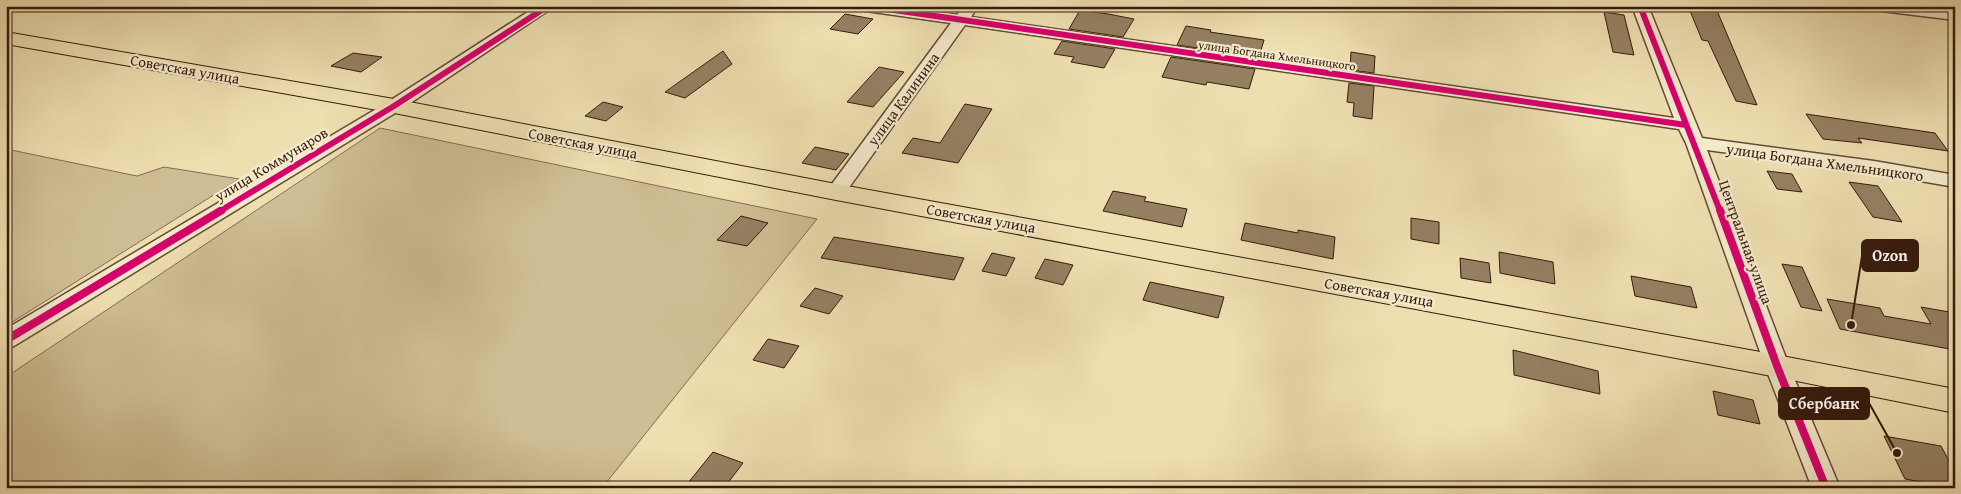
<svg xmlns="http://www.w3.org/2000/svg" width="1961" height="494" font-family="'Gentium Book Plus',serif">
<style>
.green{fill:#cfbe95;stroke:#826c50}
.building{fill:#958062;stroke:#351a0c}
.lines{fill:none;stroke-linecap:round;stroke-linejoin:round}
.street-casing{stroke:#634b35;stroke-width:3}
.highway-casing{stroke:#351a0c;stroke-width:2}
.street{fill:#f4eacc;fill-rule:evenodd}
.highway{fill:#eedfb1;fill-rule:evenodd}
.cycleway-far1-casing{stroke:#f4eacc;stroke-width:9}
.cycleway-casing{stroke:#f4eacc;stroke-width:11}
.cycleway-far1{stroke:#d6006c;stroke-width:6}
.cycleway{stroke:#d6006c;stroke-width:8}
.labels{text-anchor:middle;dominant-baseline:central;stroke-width:4.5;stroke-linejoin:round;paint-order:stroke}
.far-street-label{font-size:12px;fill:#351a0c;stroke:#f4eacc}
.street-label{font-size:15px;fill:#351a0c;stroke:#f4eacc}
.leader{fill:none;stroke:#351a0c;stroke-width:2}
.callout-dot{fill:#351a0c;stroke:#f4eacc;stroke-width:2}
.callout{fill:#351a0c;stroke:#351a0c;stroke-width:2}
.callout-label{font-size:16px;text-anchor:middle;font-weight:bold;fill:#fff}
</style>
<rect width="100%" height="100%" fill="#eedfb1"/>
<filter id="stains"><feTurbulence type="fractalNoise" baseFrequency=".004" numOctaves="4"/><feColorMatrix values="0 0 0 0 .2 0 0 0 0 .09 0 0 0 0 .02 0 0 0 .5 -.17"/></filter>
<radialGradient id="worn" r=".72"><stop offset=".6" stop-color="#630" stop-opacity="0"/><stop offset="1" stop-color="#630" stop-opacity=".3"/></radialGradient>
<!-- green -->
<path class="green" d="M 380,128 L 817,219 L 602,488 L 6,488 L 6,377 Z
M 6,149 L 137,176 L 164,167 L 239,179 L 6,326 Z"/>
<!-- building -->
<path class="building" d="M 1688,6 L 1715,6 L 1757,105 L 1736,101 L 1708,41 L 1702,40 Z
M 1080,10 L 1108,14 L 1134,19 L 1123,37 L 1069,29 Z
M 1604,12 L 1624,15 L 1634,55 L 1613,52 Z
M 845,14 L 873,19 L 858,34 L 830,29 Z
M 1186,26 L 1211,30 L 1210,32 L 1264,40 L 1259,57 L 1177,45 Z
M 1062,41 L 1115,49 L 1104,68 L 1071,62 L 1074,57 L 1054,54 Z
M 723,51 L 732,64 L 685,98 L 665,92 Z
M 1351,52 L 1375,56 L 1374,73 L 1350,70 Z
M 353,53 L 382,57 L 361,72 L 331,66 Z
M 1171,57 L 1255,69 L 1249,89 L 1207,82 L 1206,85 L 1162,77 Z
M 879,67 L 904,72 L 873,107 L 847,102 Z
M 1349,83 L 1374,86 L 1372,119 L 1353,116 L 1354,103 L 1347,102 Z
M 603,102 L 623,107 L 606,121 L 585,116 Z
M 965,104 L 992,109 L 958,163 L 902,153 L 913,138 L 940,143 Z
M 1806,114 L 1935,133 L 1948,151 L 1858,138 L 1862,143 L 1823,139 Z
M 815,147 L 849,154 L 836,170 L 802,163 Z
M 1767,171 L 1792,174 L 1802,192 L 1777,189 Z
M 1849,182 L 1878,186 L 1902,222 L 1873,217 Z
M 1113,191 L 1146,197 L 1144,201 L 1187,209 L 1182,227 L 1103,211 Z
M 741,216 L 768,223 L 747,246 L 717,240 Z
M 1411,218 L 1439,222 L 1439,244 L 1411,239 Z
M 1245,223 L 1298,233 L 1298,230 L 1335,237 L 1333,259 L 1241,240 Z
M 834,237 L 964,258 L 954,280 L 821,258 Z
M 1499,252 L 1553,262 L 1555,284 L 1500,273 Z
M 992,253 L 1015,258 L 1006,276 L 982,271 Z
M 1460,258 L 1489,263 L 1491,283 L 1461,278 Z
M 1045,259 L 1073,265 L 1063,285 L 1035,278 Z
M 1782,264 L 1802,267 L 1822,311 L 1801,307 Z
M 1631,276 L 1691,287 L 1697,308 L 1635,296 Z
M 1150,282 L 1224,297 L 1218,318 L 1143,300 Z
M 815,288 L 843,296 L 829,314 L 800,306 Z
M 1827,299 L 1880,308 L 1884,316 L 1931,324 L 1921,307 L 1955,313 L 1955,350 L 1840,329 Z
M 768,339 L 799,346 L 784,368 L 753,360 Z
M 1513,350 L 1598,371 L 1600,394 L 1514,375 Z
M 1713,391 L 1753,400 L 1760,424 L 1718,415 Z
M 1884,436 L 1941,446 L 1955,472 L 1955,488 L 1905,479 Z
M 713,452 L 743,463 L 724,488 L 702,488 L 688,483 Z"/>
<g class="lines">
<!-- street casing -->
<g class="street-casing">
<path id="street" d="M 537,6 L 555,6 L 400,110 L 14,346 L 6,348 L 6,329 L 388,102 Z
M 859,6 L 899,6 L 957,15 L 963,6 L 978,6 L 971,17 L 1674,118 L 1632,6 L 1648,6 L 1702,138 L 1874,161 L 1955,175 L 1955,187 L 1874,173 L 1707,150 L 1789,366 L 1840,488 L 1812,488 L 1765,366 L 1686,143 L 1679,129 L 965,25 L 843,196 L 836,198 L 829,196 L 826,192 L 951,23 L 866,11 L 861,9 Z
M 1874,6 L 1921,6 L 1955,10 L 1955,20 L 1881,11 L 1876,9 Z"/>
</g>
<!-- highway casing -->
<g class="highway-casing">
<path id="highway" d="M 6,32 L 394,99 L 836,184 L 1777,355 L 1955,389 L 1955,413 L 1777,377 L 836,200 L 394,113 L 6,44 Z"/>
</g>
<!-- street -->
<use href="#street" class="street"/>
<!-- highway -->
<use href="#highway" class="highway"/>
<!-- cycleway-far1 casing -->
<g class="cycleway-far1-casing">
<path id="cycleway-far1" d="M 866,6 L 1686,125
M 1640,6 L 1720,211
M 220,211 L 394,106 L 548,6"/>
</g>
<!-- cycleway casing -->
<g class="cycleway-casing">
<path id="cycleway" d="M 1720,210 L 1777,366 L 1826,488
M 6,340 L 222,210"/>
</g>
<!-- cycleway-far1 -->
<use href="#cycleway-far1" class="cycleway-far1"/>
<!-- cycleway -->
<use href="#cycleway" class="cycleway"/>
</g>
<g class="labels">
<!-- far-street labels -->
<g class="far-street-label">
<text transform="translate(1277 55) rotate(8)">улица Богдана Хмельницкого</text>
</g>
<!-- street labels -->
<g class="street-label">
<text transform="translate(185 69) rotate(10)">Советская улица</text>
<text transform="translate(903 99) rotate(-54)">улица Калинина</text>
<text transform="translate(583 143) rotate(11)">Советская улица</text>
<text transform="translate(1825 162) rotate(8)">улица Богдана Хмельницкого</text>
<text transform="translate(271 164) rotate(-31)">улица Коммунаров</text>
<text transform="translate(981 218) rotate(10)">Советская улица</text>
<text transform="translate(1746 242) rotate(70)">Центральная улица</text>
<text transform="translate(1379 292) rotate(10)">Советская улица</text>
</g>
</g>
<!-- callouts -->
<path class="leader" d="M1851 325L1862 256M1897 453L1869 403"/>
<g class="callout-dot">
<circle cx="1851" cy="325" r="5"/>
<circle cx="1897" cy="453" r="5"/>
</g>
<g class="callout">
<rect x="1862" y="240" width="56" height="31" rx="5"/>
<rect x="1779" y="388" width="90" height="31" rx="5"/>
</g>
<g class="callout-label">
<text x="1890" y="261">Ozon</text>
<text x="1824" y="409">Сбербанк</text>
</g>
<!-- margin -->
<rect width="1961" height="494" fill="none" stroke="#eedfb1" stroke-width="25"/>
<rect x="8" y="8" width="1946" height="479" fill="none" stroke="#351a0c" stroke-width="2.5"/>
<rect x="12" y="12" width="1936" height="469" fill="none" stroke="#351a0c"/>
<rect width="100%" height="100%" filter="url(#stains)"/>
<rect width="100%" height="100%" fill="url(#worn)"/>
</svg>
